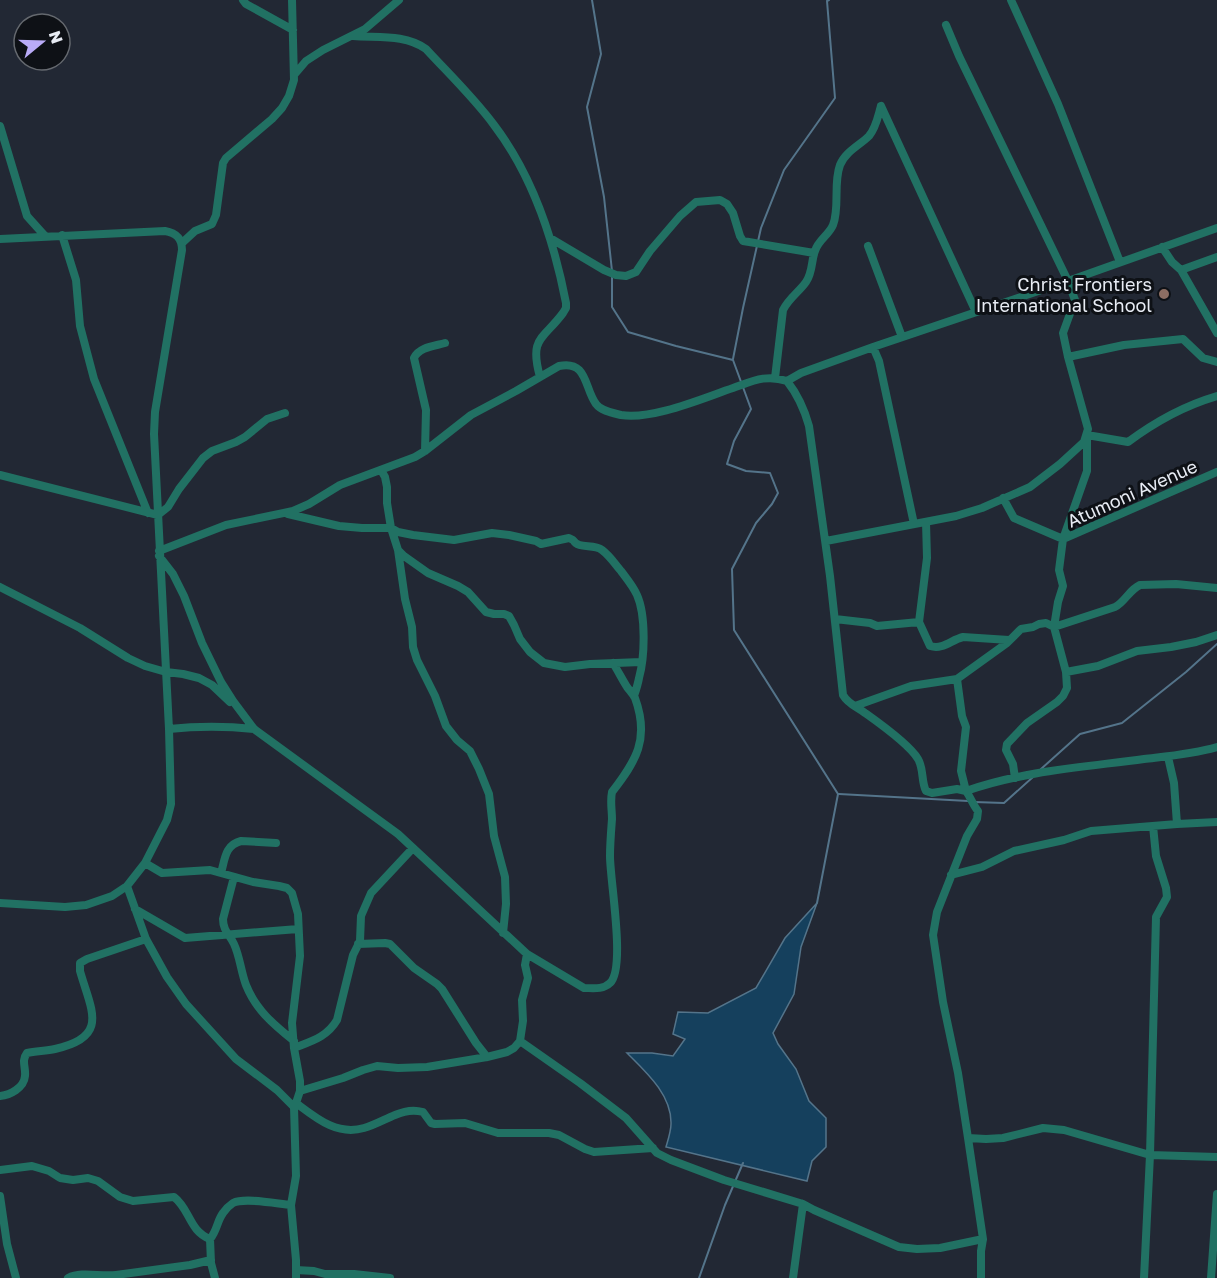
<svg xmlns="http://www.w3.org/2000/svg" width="1217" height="1278" font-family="'Golos Text',sans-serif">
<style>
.water{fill:#15405d;stroke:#54748a;stroke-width:1.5}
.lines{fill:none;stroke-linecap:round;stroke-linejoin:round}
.stream{stroke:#54748a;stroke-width:2}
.minor{stroke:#217163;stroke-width:8}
.education-dot{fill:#8d6e63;stroke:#0e1116;stroke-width:2}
.labels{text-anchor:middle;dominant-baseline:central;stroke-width:6;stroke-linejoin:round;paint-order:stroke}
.poi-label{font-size:18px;fill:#e8ecf4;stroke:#0e1116;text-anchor:end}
.street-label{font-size:18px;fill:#e8ecf4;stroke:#0e1116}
</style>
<rect width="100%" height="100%" fill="#222834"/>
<!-- water -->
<path class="water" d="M 817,903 L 801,947 L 794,994 L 773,1033 L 778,1044 L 796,1069 L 809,1101 L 826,1118 L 826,1147 L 812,1161 L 807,1181 L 666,1147 C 668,1140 671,1131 671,1124 C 672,1095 646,1072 627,1053 L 652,1053 L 673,1056 L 685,1039 L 673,1034 L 678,1012 L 708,1013 L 756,988 L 785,938 Z"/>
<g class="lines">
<!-- stream -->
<path class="stream" d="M 592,0 L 601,54 L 587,107 L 604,197 L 612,271
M 612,277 L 612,307 L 628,332 L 676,346 L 733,360 L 751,409 L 734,441 L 727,464 L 746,471 L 770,473 L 778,493 L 772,504 L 756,523 L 732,569 L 734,630 L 838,794 L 817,903
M 733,359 L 743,308 L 761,228 L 784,170 L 835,98 L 827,1 L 829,0
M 1041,769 L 1080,734 L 1122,723 L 1186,672 L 1217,644
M 839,794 L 968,801
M 974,802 L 1004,803 L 1033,777
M 699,1278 L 725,1205 L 743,1163"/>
<!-- minor -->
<path class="minor" d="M 243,0 L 246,4 L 293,30
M 1011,0 L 1058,104 L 1120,262
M 353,36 C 378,38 405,34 426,49 C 449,74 474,98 494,125 C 533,176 554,241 566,303 L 566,308 L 563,313 C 543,340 529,337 540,377
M 294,75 L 306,61 L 323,50 L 365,29 L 399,0
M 881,106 L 976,312
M 0,126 L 27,216 L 45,236
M 62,235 L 76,280 L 80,326 L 94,379 L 148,513
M 550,238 L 604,270 L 616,275 L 626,276 L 636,272 L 650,251 L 680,216 L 696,202 L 720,200 L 727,204 L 733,213 L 740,236 L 743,241 L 814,253
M 0,239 L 165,231 C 176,233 182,238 182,250 L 155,412 L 154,434 L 169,729 L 171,804 L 167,820 L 145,863 L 127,886 L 112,896 L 86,905 L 65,907 L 0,903
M 182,243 L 195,231 L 212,224 L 216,215 L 223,163 L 226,158 L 272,119 L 282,108 L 289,96 L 294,80 L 292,0
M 868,246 L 902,337
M 1162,247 L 1172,262 L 1181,270 L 1217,333
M 1181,270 L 1217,257
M 873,347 L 879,361 L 914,524
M 1068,357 L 1124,345 L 1183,339 L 1203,358 L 1217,362
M 775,378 L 783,310 C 789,298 799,292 806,282 C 813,272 811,261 815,251 C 818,240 829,235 833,225 C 840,207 833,184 840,165 C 845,152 860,145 869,136 C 876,128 878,116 881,106
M 425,451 L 426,410 L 414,358 C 419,347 435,346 445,343
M 381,470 L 385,477 L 387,487 L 387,503 L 391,528 L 398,550 L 404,556 L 428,573 L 458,586 L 468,592 L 486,612 L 494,614 L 504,614 L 509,616 L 514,625 L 520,639 L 530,652 L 544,663 L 565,667 L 590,664 L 641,662
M 0,475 L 158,515 L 168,507 L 179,489 L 203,458 L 212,451 L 236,442 L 245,437 L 267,419 L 285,413
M 1003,498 L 1014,518 L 1063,539 L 1217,472
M 288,514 L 339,526 L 362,528 L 391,528 L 398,532 L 413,535 L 454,540 L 492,533 L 509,535 L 536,541 L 541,544 L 569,538 L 573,540 C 579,550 593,543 602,550 C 610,556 615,564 621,571 C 627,579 633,586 637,595 C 646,615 645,657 639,678 C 638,684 636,690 634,696
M 826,541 L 956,516 L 982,508 L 1030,487 L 1060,464 L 1084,442 L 1088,429 L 1068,357 L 1063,333 L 1075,300 L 1068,281 L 959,56 L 946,25
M 398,550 L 405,599 L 412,627 L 413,647 L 417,660 L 435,696 L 446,726 L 457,740 L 470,751 L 479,769 L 489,794 L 494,836 L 505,877 L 506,904 L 503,933
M 159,551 L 226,525 L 293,511 L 309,504 L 340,485 L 415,457 L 425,451 L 471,415 L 516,391 L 559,366 C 588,360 584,388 596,404 C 601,411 613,413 621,415 C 653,420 703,398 733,388 C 753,381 766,374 787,381
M 159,556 L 173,574 L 184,596 L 202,643 L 221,682 L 233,701 L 254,729 L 398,834 L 527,954 L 525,965 L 528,978 L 522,1000 L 523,1021 L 520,1041 L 580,1083 L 626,1118 L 657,1153 L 671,1160 L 724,1180 L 803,1204 L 793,1278
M 0,587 L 80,628 L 128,658 L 145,666 L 166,672 L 183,674 L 199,678 L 212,685 L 230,702
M 835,619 L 870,623 L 877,626 L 919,622 L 930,646 C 943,650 951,640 963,637 L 1009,640
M 919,622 L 927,558 L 926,522
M 1066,672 L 1098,666 L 1137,651 L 1171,647 L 1196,642 L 1217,635
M 957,679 L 962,716 L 966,727 L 961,771 L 966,791 C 1023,771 1085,767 1144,759 C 1169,756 1193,754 1217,747
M 855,706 L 911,686 L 957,679 L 1007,643 L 1021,629 L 1033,627 L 1039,624 L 1046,623 L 1054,627 L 1115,607 C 1125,602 1129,590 1140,585 L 1176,584 L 1217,588
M 169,729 C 198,726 225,726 254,729
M 1168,757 L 1174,783 L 1177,824 L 1217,822
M 1015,778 L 1013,764 L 1006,750 L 1007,744 L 1027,723 L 1057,702 L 1063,696 L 1067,688 L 1066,672 L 1054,627 L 1058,602 L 1063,586 L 1059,570 L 1063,539 L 1087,471 L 1087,435 L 1128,442 C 1156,421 1183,406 1217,396
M 145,863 L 162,873 L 210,870 L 253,882 L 279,886 L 287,888 L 292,893 L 298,914 L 300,956 L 292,1023 L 294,1048 L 300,1081 L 300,1091 L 295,1106
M 221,873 C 225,859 225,845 241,841 L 276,843
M 951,875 L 982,867 L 1014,851 L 1064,840 L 1091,831 L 1177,824
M 234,877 L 223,919 C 223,931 230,935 234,944 C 240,957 241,972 246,985 C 256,1010 274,1025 294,1041
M 127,886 L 146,939 L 167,977 L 186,1004 L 236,1059 L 277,1090 L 294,1107 L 296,1176 L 291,1205 L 296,1260 L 296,1278
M 135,909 L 185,938 L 298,929
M 358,944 L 385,943 L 390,944 L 414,968 L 437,984 L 442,989 L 476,1043 L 487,1057
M 527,954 L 584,988 C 592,988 603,990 610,983 C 626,968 610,881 610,856 C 610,844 611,832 612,819 C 612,810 610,801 612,792 C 636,761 650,739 635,698 C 633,694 630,691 627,687 C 622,679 618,671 613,663
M 294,1048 C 312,1041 327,1037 337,1020 L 353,955 L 360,941 L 361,916 L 371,893 L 413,848
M 300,1091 L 343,1078 L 363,1070 L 377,1066 L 398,1068 L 427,1067 L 487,1057 L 507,1052 L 514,1048 L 520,1041
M 0,1096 C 10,1095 24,1088 25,1076 C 26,1067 21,1061 27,1053 C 36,1051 46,1051 55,1049 C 110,1037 91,1010 80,971 L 80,963 L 87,959 L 146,939
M 296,1103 C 316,1118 337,1136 364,1128 C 375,1125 385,1119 395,1115 C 404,1111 413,1109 423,1112 L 431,1123 L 435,1124 L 465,1123 L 498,1133 L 549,1133 L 559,1135 L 585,1149 L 594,1152 L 653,1148
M 968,1138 L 986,1139 L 1003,1138 L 1043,1128 L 1064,1130 L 1150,1155 L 1217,1157
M 0,1170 L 32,1166 L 49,1171 L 60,1178 L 73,1180 L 88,1178 L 98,1181 L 120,1197 L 133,1201 L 174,1197 C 190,1209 189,1231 210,1239 C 217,1231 217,1221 223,1213 C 225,1210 230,1205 233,1203 C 245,1197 278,1204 291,1205
M 0,1196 L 7,1244 L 16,1278
M 803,1204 L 814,1210 L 899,1247 L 917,1249 L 940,1248 L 983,1239
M 210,1239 L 211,1263 L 215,1278
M 296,1270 L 314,1271 L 325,1274 L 354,1274 L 390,1278
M 68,1278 C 82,1271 100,1277 116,1275 L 190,1265 L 211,1260
M 981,1278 L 981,1251 L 983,1239 L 968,1138 L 958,1073 L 943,1002 L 933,935 L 937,912 L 967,836 L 977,819 L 978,811 C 973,805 971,798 966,791 L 957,789 L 932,793 L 926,791 C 921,781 924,769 918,759 C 909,744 879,723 865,713 C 857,707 848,704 843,695 L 830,576 L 809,426 C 804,408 798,395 787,381 L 801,373 L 873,347 L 1068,281 L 1217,228
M 1144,1278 L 1150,1155 L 1156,917 L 1167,897 L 1166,888 L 1156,856 L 1153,826
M 1211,1278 L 1217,1194"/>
</g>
<!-- markers -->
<circle class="education-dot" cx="1164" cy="294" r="6"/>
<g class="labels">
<!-- poi labels -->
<g class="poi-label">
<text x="1152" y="284">Christ Frontiers<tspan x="1152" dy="21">International School</tspan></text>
</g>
<!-- street labels -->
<g class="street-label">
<text transform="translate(1132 493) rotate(-24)">Atumoni Avenue</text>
</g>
</g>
<!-- north arrow -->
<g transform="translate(42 42) rotate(71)"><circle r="28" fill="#0e1116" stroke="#65696f" stroke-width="1.5"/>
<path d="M0-4.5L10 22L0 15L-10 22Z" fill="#b9abf7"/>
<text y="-9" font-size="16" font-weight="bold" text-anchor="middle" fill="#e8ecf4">N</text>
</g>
</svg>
